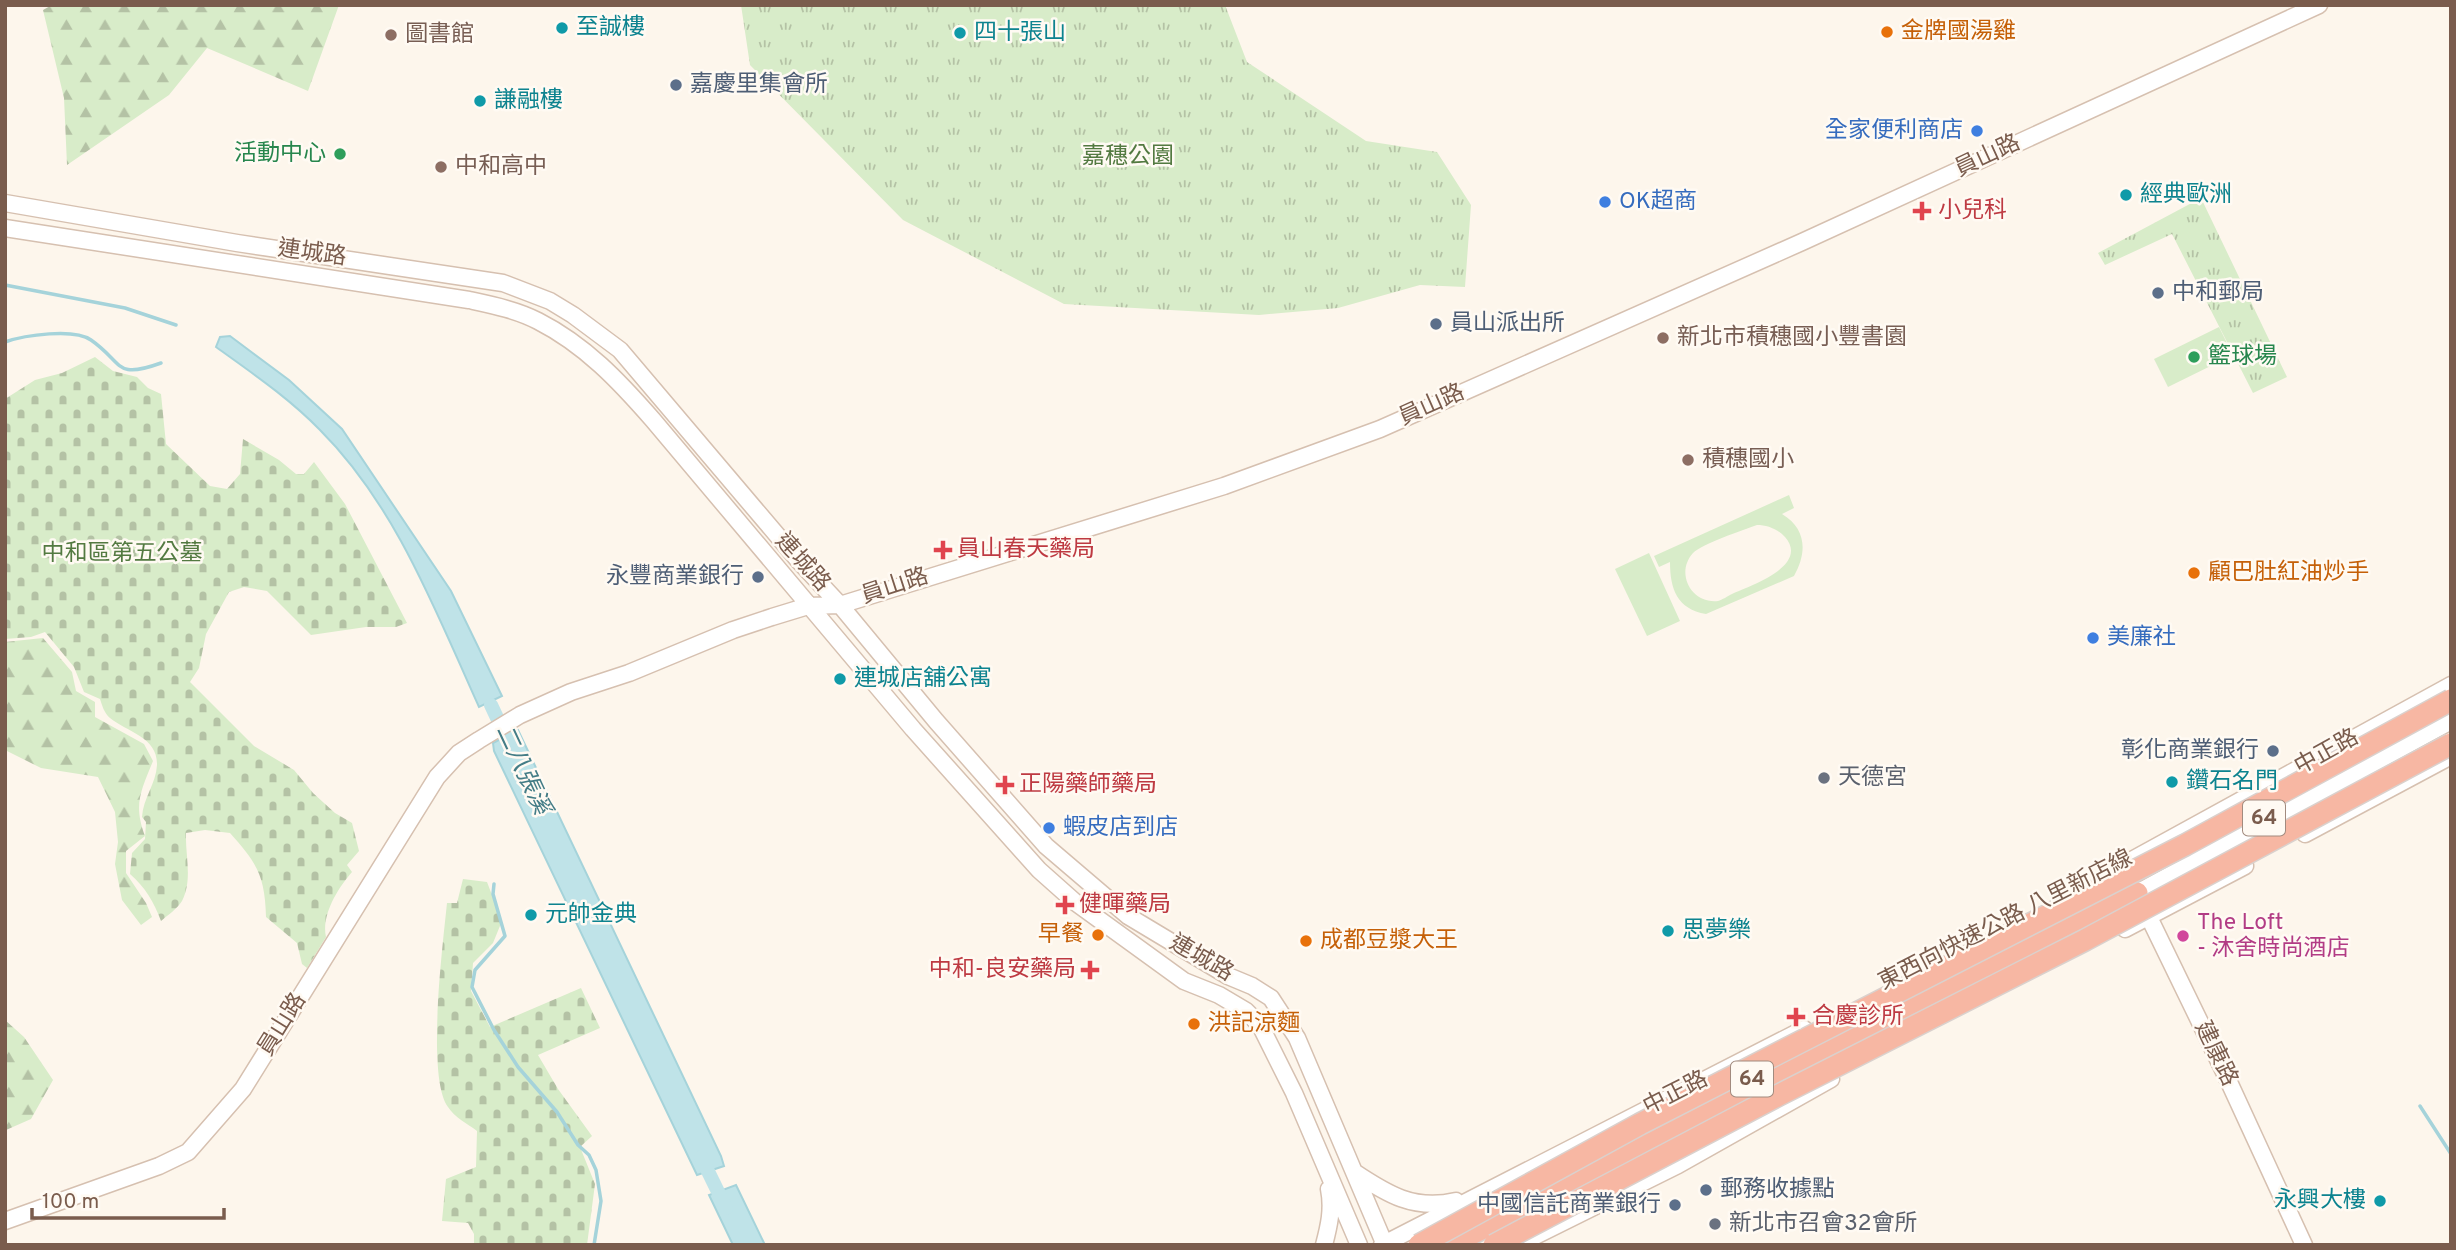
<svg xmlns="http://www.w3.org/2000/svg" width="2456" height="1250" font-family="Overpass,'Noto Sans TC',sans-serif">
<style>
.forest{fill:url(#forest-firs)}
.cemetery{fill:url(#cemetery-stones)}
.park{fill:url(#park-tufts)}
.pitch{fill:#d8ecc9;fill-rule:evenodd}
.water{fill:#bfe3e8;stroke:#a5d3da;stroke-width:2}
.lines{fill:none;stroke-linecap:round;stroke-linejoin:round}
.stream{stroke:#a5d3da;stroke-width:3.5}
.canal{stroke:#bfe3e8;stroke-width:14}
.secondary-casing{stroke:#d6c0b0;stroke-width:19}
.highway-casing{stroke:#dad1cd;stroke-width:24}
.secondary{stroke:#fff;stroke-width:16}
.highway{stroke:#f7b7a3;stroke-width:21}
.highway-bridge-casing{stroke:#dad1cd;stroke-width:24;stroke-linecap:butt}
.highway-bridge{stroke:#f7b7a3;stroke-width:21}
.culture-dot{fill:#0f9aa8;stroke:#fffaf3;stroke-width:2.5}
.food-dot{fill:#e8710a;stroke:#fffaf3;stroke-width:2.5}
.education-dot{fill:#8d6e63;stroke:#fffaf3;stroke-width:2.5}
.service-dot{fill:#5c6f8a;stroke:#fffaf3;stroke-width:2.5}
.shop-dot{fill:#3f7fe0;stroke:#fffaf3;stroke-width:2.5}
.leisure-dot{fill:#2e9e5b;stroke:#fffaf3;stroke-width:2.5}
.health-dot{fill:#e0444e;stroke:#fffaf3;stroke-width:2.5}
.worship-dot{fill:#6b7280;stroke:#fffaf3;stroke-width:2.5}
.hotel-dot{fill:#d1479c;stroke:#fffaf3;stroke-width:2.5}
.labels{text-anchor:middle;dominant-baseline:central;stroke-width:5;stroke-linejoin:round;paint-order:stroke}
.shield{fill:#fffaf3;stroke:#a28b7f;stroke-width:2}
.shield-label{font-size:21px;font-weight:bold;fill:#7a5c4d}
.culture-label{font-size:23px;fill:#0d838f;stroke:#fffaf3;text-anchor:start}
.food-label{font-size:23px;fill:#c56008;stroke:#fffaf3;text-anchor:start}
.education-label{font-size:23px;fill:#785e54;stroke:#fffaf3;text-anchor:start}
.service-label{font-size:23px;fill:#4e5e75;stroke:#fffaf3;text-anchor:start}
.shop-label{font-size:23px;fill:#366cbe;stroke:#fffaf3;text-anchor:start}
.leisure-label{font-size:23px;fill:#27864d;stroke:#fffaf3;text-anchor:end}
.park-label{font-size:23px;fill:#537a41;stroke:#fffaf3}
.street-label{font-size:23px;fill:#7a5c4d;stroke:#fffaf3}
.health-label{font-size:23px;fill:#be3a42;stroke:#fffaf3;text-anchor:start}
.worship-label{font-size:23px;fill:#5b616d;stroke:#fffaf3;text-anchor:start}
.hotel-label{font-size:23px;fill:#b23c85;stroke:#fffaf3;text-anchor:start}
.water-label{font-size:24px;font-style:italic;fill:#437c86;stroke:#fffaf3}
</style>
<defs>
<pattern id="forest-firs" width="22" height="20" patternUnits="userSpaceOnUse" patternTransform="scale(1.75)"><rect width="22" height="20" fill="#d8ecc9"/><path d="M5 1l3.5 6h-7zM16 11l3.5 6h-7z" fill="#b4c2a5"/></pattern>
<pattern id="cemetery-stones" width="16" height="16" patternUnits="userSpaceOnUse" patternTransform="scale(1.75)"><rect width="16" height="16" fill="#d8ecc9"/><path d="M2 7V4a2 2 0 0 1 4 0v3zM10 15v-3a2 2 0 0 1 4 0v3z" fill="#b4c2a5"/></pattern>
<pattern id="park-tufts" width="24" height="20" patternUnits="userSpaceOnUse" patternTransform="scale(1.75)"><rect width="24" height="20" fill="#d8ecc9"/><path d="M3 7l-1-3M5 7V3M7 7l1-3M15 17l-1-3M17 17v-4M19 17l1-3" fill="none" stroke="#b4c2a5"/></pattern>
</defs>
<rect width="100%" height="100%" fill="#fdf6ec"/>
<!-- forest -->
<path class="forest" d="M 52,5 L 339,5 L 308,91 L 207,48 L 169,95 L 67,165 L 64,98 L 43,10 Z
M 43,638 L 72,672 L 76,691 L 95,702 L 95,717 L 144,744 L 153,761 C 141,791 133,804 145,836 L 126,851 L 126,873 L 146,903 L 152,917 L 141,925 L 122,900 L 115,864 L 118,842 L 115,812 L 98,777 L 41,768 L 5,750 L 5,642 Z
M 5,1020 L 24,1037 L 53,1080 L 31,1119 L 6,1130 Z"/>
<!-- cemetery -->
<path class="cemetery" d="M 95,357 L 113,371 L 137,377 L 148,388 L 161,394 L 166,444 L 210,486 L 227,489 L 240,474 L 243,439 L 279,460 L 296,474 L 304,474 L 314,462 L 345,504 L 407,623 L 396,627 L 366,627 L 311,635 L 267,591 L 244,587 L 229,592 L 206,634 L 199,668 L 190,682 L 254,746 L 294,770 L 313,793 L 335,813 L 352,823 L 359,851 L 347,865 L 352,872 C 338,888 321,915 326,937 L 307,968 L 302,964 L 297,943 L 266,917 C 265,876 257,863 230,833 L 205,830 L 186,833 C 185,855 193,880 182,901 C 178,908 168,915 161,921 C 154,902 145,887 130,874 L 132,853 L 145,839 L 146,822 L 142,817 C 143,798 156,784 157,765 C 158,737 127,732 110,718 C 104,713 102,705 100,699 L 84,692 L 74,667 L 45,632 L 31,637 L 5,639 L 5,399 L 35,380 L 62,373 Z
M 463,879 L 487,882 L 502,921 L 493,943 L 473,963 L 471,991 L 490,1027 L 581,988 L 600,1028 L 538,1055 L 558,1089 L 592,1136 L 580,1147 L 595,1184 L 587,1245 L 474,1245 L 474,1234 L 468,1223 L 442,1221 L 446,1179 L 476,1167 L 477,1131 C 468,1124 454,1117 448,1107 C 426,1077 443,943 447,903 L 457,903 Z"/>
<!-- park -->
<path class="park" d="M 741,5 L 1225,5 L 1247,62 L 1366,141 L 1437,152 L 1471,205 L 1465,287 L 1420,285 L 1338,308 L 1259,315 L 1064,304 L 903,220 L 750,65 Z
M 2201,198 L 2287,377 L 2253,393 L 2172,234 L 2105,265 L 2098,253 Z"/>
<!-- pitch -->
<path class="pitch" d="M 2219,327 L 2233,355 L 2168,387 L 2154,359 Z
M 1789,495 L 1794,508 L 1782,514 C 1807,529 1807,553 1794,576 L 1706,614 C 1677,609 1670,589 1670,562 L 1659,567 L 1654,556 ZM 1757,525 C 1767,525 1778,529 1785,537 C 1810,566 1750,586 1732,594 C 1728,596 1722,600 1718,601 C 1691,604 1675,573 1693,553 C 1702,544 1743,530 1757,525 Z
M 1649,553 L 1680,621 L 1647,636 L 1615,569 Z"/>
<!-- water -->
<path class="water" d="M 230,336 L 289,380 L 342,429 L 451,591 L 502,696 L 479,707 C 435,610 396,506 320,430 C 289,398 252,373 216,347 L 220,337 Z
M 518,730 L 721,1156 L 724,1166 L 697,1175 L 494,751 L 493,743 Z
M 736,1185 L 765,1245 L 733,1245 L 709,1195 Z"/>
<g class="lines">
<!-- stream -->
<path class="stream" d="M 5,285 L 125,308 L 176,325
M 5,342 C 25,335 74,328 91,340 C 124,363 114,380 161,363
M 494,884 L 493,894 L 505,936 L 475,970 L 472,987 L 494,1030 L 518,1067 L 557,1112 L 578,1145 L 589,1155 L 596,1170 L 601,1201 L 594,1245
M 2420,1106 L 2451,1154"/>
<!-- canal -->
<path class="canal" d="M 491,705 L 514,754
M 701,1157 L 726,1208"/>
<!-- secondary casing -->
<g class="secondary-casing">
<path id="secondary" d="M 5,203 L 237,243 L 503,283 L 550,301 L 573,315 L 620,350 L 799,561 L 840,605 L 936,721 L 1046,846 L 1128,916 L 1228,976 L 1252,986 L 1271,998 L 1297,1038 L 1385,1245
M 5,228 L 469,300 C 492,305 517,310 538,321 C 585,345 619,381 653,420 L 913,729 L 1039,870 L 1075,902 L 1184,981 L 1219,995 L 1246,1011 L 1260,1025 L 1294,1093 L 1359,1245
M 2305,834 L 2451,756
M 2110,872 L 2451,685
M 2137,893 L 2451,721
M 2145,909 L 2229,1082 L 2304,1245
M 2125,929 L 2245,866
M 1354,1172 C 1387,1194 1414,1211 1456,1201
M 5,1221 L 159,1166 L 188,1152 L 243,1089 L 437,777 L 459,753 L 479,740 L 520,715 L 571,692 L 629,673 L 733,630 L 772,617 L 808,606 L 840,605 L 1224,486 L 1380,429 L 1802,242 L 2319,5
M 1324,1245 C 1329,1226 1333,1209 1329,1189
M 1382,1245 L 1804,1029
M 1517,1245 L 1678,1165 L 1831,1079"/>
</g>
<!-- highway casing -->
<g class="highway-casing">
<path id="highway" d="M 1450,1245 L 2137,893"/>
</g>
<!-- secondary -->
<use href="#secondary" class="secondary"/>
<!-- highway -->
<use href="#highway" class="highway"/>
<!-- highway-bridge casing -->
<g class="highway-bridge-casing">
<path id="highway-bridge" d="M 1419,1245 L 1640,1124 L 2185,845 L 2451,700
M 1494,1245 L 1779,1095 L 2085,940 L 2451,744"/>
</g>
<!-- highway-bridge -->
<use href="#highway-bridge" class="highway-bridge"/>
</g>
<!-- markers -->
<g class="culture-dot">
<circle cx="562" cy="28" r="7"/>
<circle cx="960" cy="33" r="7"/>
<circle cx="480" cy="101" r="7"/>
<circle cx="2126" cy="195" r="7"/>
<circle cx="840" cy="679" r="7"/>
<circle cx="2172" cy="782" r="7"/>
<circle cx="531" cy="915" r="7"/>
<circle cx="1668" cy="931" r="7"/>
<circle cx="2380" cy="1201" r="7"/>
</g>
<g class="food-dot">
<circle cx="1887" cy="32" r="7"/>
<circle cx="2194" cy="573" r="7"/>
<circle cx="1098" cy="935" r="7"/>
<circle cx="1306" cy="941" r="7"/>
<circle cx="1194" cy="1024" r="7"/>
</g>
<g class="education-dot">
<circle cx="391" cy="35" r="7"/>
<circle cx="441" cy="167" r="7"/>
<circle cx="1663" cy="338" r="7"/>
<circle cx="1688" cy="460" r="7"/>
</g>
<g class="service-dot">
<circle cx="676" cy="85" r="7"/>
<circle cx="2158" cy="293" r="7"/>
<circle cx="1436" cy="324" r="7"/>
<circle cx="758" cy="577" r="7"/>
<circle cx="2273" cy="751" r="7"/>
<circle cx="1706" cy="1190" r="7"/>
<circle cx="1675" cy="1205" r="7"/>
</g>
<g class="shop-dot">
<circle cx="1977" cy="131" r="7"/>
<circle cx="1605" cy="202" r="7"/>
<circle cx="2093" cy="638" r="7"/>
<circle cx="1049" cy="828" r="7"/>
</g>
<g class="leisure-dot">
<circle cx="340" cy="154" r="7"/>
<circle cx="2194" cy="357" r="7"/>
</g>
<g class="health-dot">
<path d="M1918.5 200.5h7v7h7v7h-7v7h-7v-7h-7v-7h7z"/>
<path d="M939.5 539.5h7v7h7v7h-7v7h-7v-7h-7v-7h7z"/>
<path d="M1001.5 774.5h7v7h7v7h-7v7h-7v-7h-7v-7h7z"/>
<path d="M1061.5 894.5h7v7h7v7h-7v7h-7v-7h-7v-7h7z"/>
<path d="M1086.5 959.5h7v7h7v7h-7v7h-7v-7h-7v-7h7z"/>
<path d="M1792.5 1006.5h7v7h7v7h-7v7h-7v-7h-7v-7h7z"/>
</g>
<g class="worship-dot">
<circle cx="1824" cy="778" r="7"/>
<circle cx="1715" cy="1224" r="7"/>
</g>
<circle class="hotel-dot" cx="2183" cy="936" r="7"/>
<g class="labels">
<!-- shield labels -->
<g class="shield">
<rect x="2243" y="800.5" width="42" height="35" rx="5"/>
<rect x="1731" y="1061.5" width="42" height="35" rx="5"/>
</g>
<g class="shield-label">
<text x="2264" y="818">64</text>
<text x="1752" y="1079">64</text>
</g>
<!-- culture labels -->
<g class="culture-label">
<text x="576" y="28">至誠樓</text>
<text x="974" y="33">四十張山</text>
<text x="494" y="101">謙融樓</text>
<text x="2140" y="195">經典歐洲</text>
<text x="854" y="679">連城店舖公寓</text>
<text x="2186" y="782">鑽石名門</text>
<text x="545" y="915">元帥金典</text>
<text x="1682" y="931">思夢樂</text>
<text x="2366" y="1201" text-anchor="end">永興大樓</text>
</g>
<!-- food labels -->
<g class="food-label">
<text x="1901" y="32">金牌國湯雞</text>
<text x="2208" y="573">顧巴肚紅油炒手</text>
<text x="1084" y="935" text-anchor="end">早餐</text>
<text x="1320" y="941">成都豆漿大王</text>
<text x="1208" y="1024">洪記涼麵</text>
</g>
<!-- education labels -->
<g class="education-label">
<text x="405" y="35">圖書館</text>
<text x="455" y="167">中和高中</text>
<text x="1677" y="338">新北市積穗國小豐書園</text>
<text x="1702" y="460">積穗國小</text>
</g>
<!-- service labels -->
<g class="service-label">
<text x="690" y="85">嘉慶里集會所</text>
<text x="2172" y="293">中和郵局</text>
<text x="1450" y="324">員山派出所</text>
<text x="744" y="577" text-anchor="end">永豐商業銀行</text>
<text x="2259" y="751" text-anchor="end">彰化商業銀行</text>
<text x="1720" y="1190">郵務收據點</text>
<text x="1661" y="1205" text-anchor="end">中國信託商業銀行</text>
</g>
<!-- shop labels -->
<g class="shop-label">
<text x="1963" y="131" text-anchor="end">全家便利商店</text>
<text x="1619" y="202">OK超商</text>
<text x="2107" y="638">美廉社</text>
<text x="1063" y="828">蝦皮店到店</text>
</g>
<!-- leisure labels -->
<g class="leisure-label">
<text x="326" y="154">活動中心</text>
<text x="2208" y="357" text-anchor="start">籃球場</text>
</g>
<!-- park labels -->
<g class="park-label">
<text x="1128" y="157">嘉穗公園</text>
<text x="122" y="554">中和區第五公墓</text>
</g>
<!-- street labels -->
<g class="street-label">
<text transform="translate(1988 157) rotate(-25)">員山路</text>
<text transform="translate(312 254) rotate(8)">連城路</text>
<text transform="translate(1432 406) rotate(-24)">員山路</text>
<text transform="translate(802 563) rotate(48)">連城路</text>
<text transform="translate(895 587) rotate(-18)">員山路</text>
<text transform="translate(2327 753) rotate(-29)">中正路</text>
<text transform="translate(2006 921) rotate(-27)">東西向快速公路 八里新店線</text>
<text transform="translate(1201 959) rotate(30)">連城路</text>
<text transform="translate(283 1025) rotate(-58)">員山路</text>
<text transform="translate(2215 1054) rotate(64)">建康路</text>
<text transform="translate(1676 1094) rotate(-27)">中正路</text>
</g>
<!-- health labels -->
<g class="health-label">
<text x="1938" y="211">小兒科</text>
<text x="957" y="550">員山春天藥局</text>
<text x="1019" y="785">正陽藥師藥局</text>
<text x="1079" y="905">健暉藥局</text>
<text x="1076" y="970" text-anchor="end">中和-良安藥局</text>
<text x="1812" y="1017">合慶診所</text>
</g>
<!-- worship labels -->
<g class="worship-label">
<text x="1838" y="778">天德宮</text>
<text x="1729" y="1224">新北市召會32會所</text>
</g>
<!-- hotel labels -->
<g class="hotel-label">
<text x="2197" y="923">The Loft<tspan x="2197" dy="26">- 沐舍時尚酒店</tspan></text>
</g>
<!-- water labels -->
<g class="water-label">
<text transform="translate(522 770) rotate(65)">二八張溪</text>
</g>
</g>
<!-- border -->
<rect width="2456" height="1250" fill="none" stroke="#7a5c4d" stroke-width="14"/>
<!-- scale -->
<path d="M32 1208v10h192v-10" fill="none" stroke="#7a5c4d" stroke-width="3.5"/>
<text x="42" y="1208" font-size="21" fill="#7a5c4d" stroke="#fffaf3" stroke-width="5" paint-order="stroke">100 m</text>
</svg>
